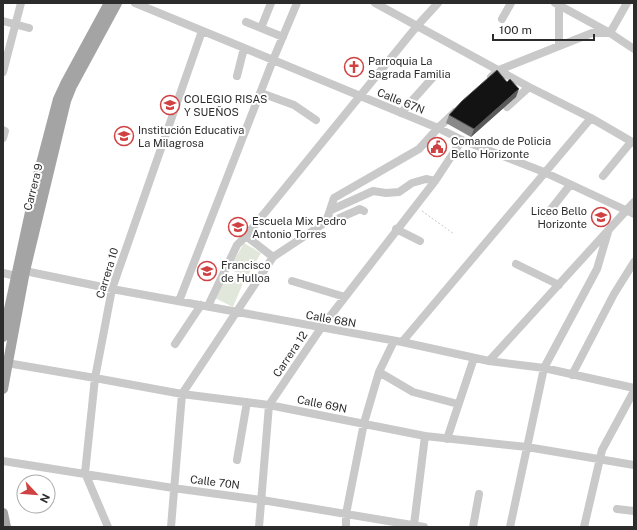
<svg xmlns="http://www.w3.org/2000/svg" width="637" height="530" font-family="'Public Sans',sans-serif">
<style>
.green{fill:#e1e8db}
.lines{fill:none;stroke-linecap:round;stroke-linejoin:round}
.path{stroke:#c9c9c9;stroke-width:1;stroke-dasharray:2 2;stroke-linecap:butt}
.minor{stroke:#c9c9c9;stroke-width:8}
.major{stroke:#a4a4a4;stroke-width:10}
.wall{fill:#898989}
.shaded-wall{fill:#5a5a5a}
.building{fill:#131313;stroke:#5a5a5a}
.labels{text-anchor:middle;dominant-baseline:central;stroke-width:4;stroke-linejoin:round;paint-order:stroke}
.poi-label{font-size:11px;fill:#2c2c2c;stroke:#fff;text-anchor:start}
.street-label{font-size:11px;fill:#2c2c2c;stroke:#fff}
</style>
<rect width="100%" height="100%" fill="#fff"/>
<!-- green -->
<path class="green" d="M 244,243 L 261,253 L 247,277 L 229,269 Z
M 225,273 L 244,281 L 233,307 L 215,298 Z"/>
<g class="lines">
<!-- path -->
<path class="path" d="M 422,211 L 454,234"/>
<!-- minor -->
<path class="minor" d="M 135,3 L 438,128 L 462,140 L 544,172 L 634,214
M 375,3 L 529,87 L 591,118 L 634,143
M 555,3 L 610,33 L 634,49
M 559,5 L 559,45
M 502,19 L 511,3
M 3,21 L 29,28
M 246,22 L 283,37
M 261,28 L 271,3
M 3,72 L 21,3
M 237,76 L 244,48
M 491,77 L 499,70 L 592,33 L 610,33 L 627,3
M 261,93 L 294,105 L 316,120
M 507,107 L 529,87
M 401,113 L 435,75
M 3,130 L 5,131 L 3,138
M 603,176 L 631,142
M 331,210 L 373,191 L 386,193 L 399,192 L 412,183 L 426,179 L 435,181
M 548,213 L 570,185
M 327,218 L 335,220 L 360,209 L 364,211
M 396,229 L 420,241
M 246,236 L 273,257
M 516,264 L 559,285
M 25,271 L 112,289 L 402,342 L 489,361 L 544,368 L 634,388
M 3,273 L 16,276
M 292,281 L 345,297
M 179,301 L 273,60 L 297,3
M 208,306 L 237,245 L 246,236 L 417,26 L 438,3
M 402,342 L 591,118
M 175,344 L 201,305
M 489,361 L 634,202
M 7,363 L 95,378 L 182,394 L 269,405 L 425,436 L 527,447 L 634,465
M 379,372 L 413,392 L 458,404
M 572,375 L 614,294 L 634,262
M 447,439 L 474,358
M 237,460 L 247,402
M 3,461 L 173,488 L 262,500 L 424,527
M 617,509 L 634,511
M 414,525 L 425,436
M 108,527 L 85,473 L 95,378 L 112,289 L 202,31
M 171,527 L 182,394 L 273,257 L 326,222 L 334,198 L 419,149 L 438,128 L 455,112
M 259,527 L 269,405 L 321,328 L 435,181 L 462,140
M 346,527 L 346,514 L 364,423 L 379,372 L 394,341
M 473,527 L 479,494
M 510,527 L 544,368 L 597,269 L 608,232
M 584,527 L 602,450 L 634,391"/>
<!-- major -->
<path class="major" d="M 3,337 L 38,175 L 58,99 L 65,84 L 109,3
M 3,389 L 25,271 L 66,101 L 72,86 L 117,3
M 3,513 L 6,527"/>
</g>
<!-- wall -->
<path class="wall" d="M 516,97 L 471,137 L 446,123 L 449,115 Z"/>
<!-- shaded-wall -->
<path class="shaded-wall" d="M 519,89 L 516,97 L 471,137 L 474,129 Z"/>
<!-- building -->
<path class="building" d="M 497,70 L 507,82 L 510,79 L 519,89 L 474,129 L 449,115 L 462,101 Z"/>
<!-- icons -->
<defs>
<g id="church-ring" transform="scale(1)"><circle r="9.5" fill="#fff" stroke="#d04142" stroke-width="1.5"/><path d="M-1.2-6h2.4v3.5h3.3v2.4h-3.3V6h-2.4V-.1h-3.3v-2.4h3.3Z" fill="#d04142"/></g>
<g id="school-ring" transform="scale(1)"><circle r="9.5" fill="#fff" stroke="#d04142" stroke-width="1.5"/><path d="M0-5L7-2L0 1L-7-2ZM-4 1L0 2.5L4 1V4Q0 6-4 4Z" fill="#d04142"/></g>
<g id="civic-ring" transform="scale(1)"><circle r="9.5" fill="#fff" stroke="#d04142" stroke-width="1.5"/><path d="M-.6-6.5H3V-4.5H.6V-3L4-1V1h2V6H-6V1h2V-1L-.6-3ZM-1.2 2.5V6h2.4V2.5Z" fill="#d04142"/></g>
</defs>
<g fill-rule="evenodd">
<use href="#church-ring" x="354" y="67"/>
<use href="#school-ring" x="170" y="105"/>
<use href="#school-ring" x="124" y="136"/>
<use href="#civic-ring" x="437" y="147"/>
<use href="#school-ring" x="601" y="217"/>
<use href="#school-ring" x="238" y="227"/>
<use href="#school-ring" x="207" y="271"/>
</g>
<g class="labels">
<!-- poi labels -->
<g class="poi-label">
<text x="368" y="61">Parroquia La<tspan x="368" dy="13">Sagrada Familia</tspan></text>
<text x="184" y="99">COLEGIO RISAS<tspan x="184" dy="13">Y SUEÑOS</tspan></text>
<text x="138" y="130">Institución Educativa<tspan x="138" dy="13">La Milagrosa</tspan></text>
<text x="451" y="141">Comando de Policia<tspan x="451" dy="13">Bello Horizonte</tspan></text>
<text x="587" y="211" text-anchor="end">Liceo Bello<tspan x="587" dy="13">Horizonte</tspan></text>
<text x="252" y="221">Escuela Mix Pedro<tspan x="252" dy="13">Antonio Torres</tspan></text>
<text x="221" y="265">Francisco<tspan x="221" dy="13">de Hulloa</tspan></text>
</g>
<!-- street labels -->
<g class="street-label">
<text transform="translate(401 101) rotate(22)">Calle 67N</text>
<text transform="translate(33 187) rotate(-76)">Carrera 9</text>
<text transform="translate(107 273) rotate(-73)">Carrera 10</text>
<text transform="translate(331 319) rotate(10)">Calle 68N</text>
<text transform="translate(290 354) rotate(-56)">Carrera 12</text>
<text transform="translate(322 404) rotate(11)">Calle 69N</text>
<text transform="translate(215 482) rotate(7)">Calle 70N</text>
</g>
</g>
<!-- border -->
<rect width="637" height="530" fill="none" stroke="#2c2c2c" stroke-width="8"/>
<!-- north arrow -->
<g transform="translate(36 494) rotate(116)"><circle r="19" fill="#ffffff" stroke="#ababab"/>
<path d="M0-3L7 15L0 10L-7 15Z" fill="#d04142"/>
<text y="-6" font-size="11" font-weight="bold" text-anchor="middle" fill="#2c2c2c">N</text>
</g>
<!-- scale -->
<path d="M493 34v6h101v-6" fill="none" stroke="#2c2c2c" stroke-width="2"/>
<text x="499" y="34" font-size="12" fill="#2c2c2c" stroke="#ffffff" stroke-width="3" paint-order="stroke">100 m</text>
</svg>
